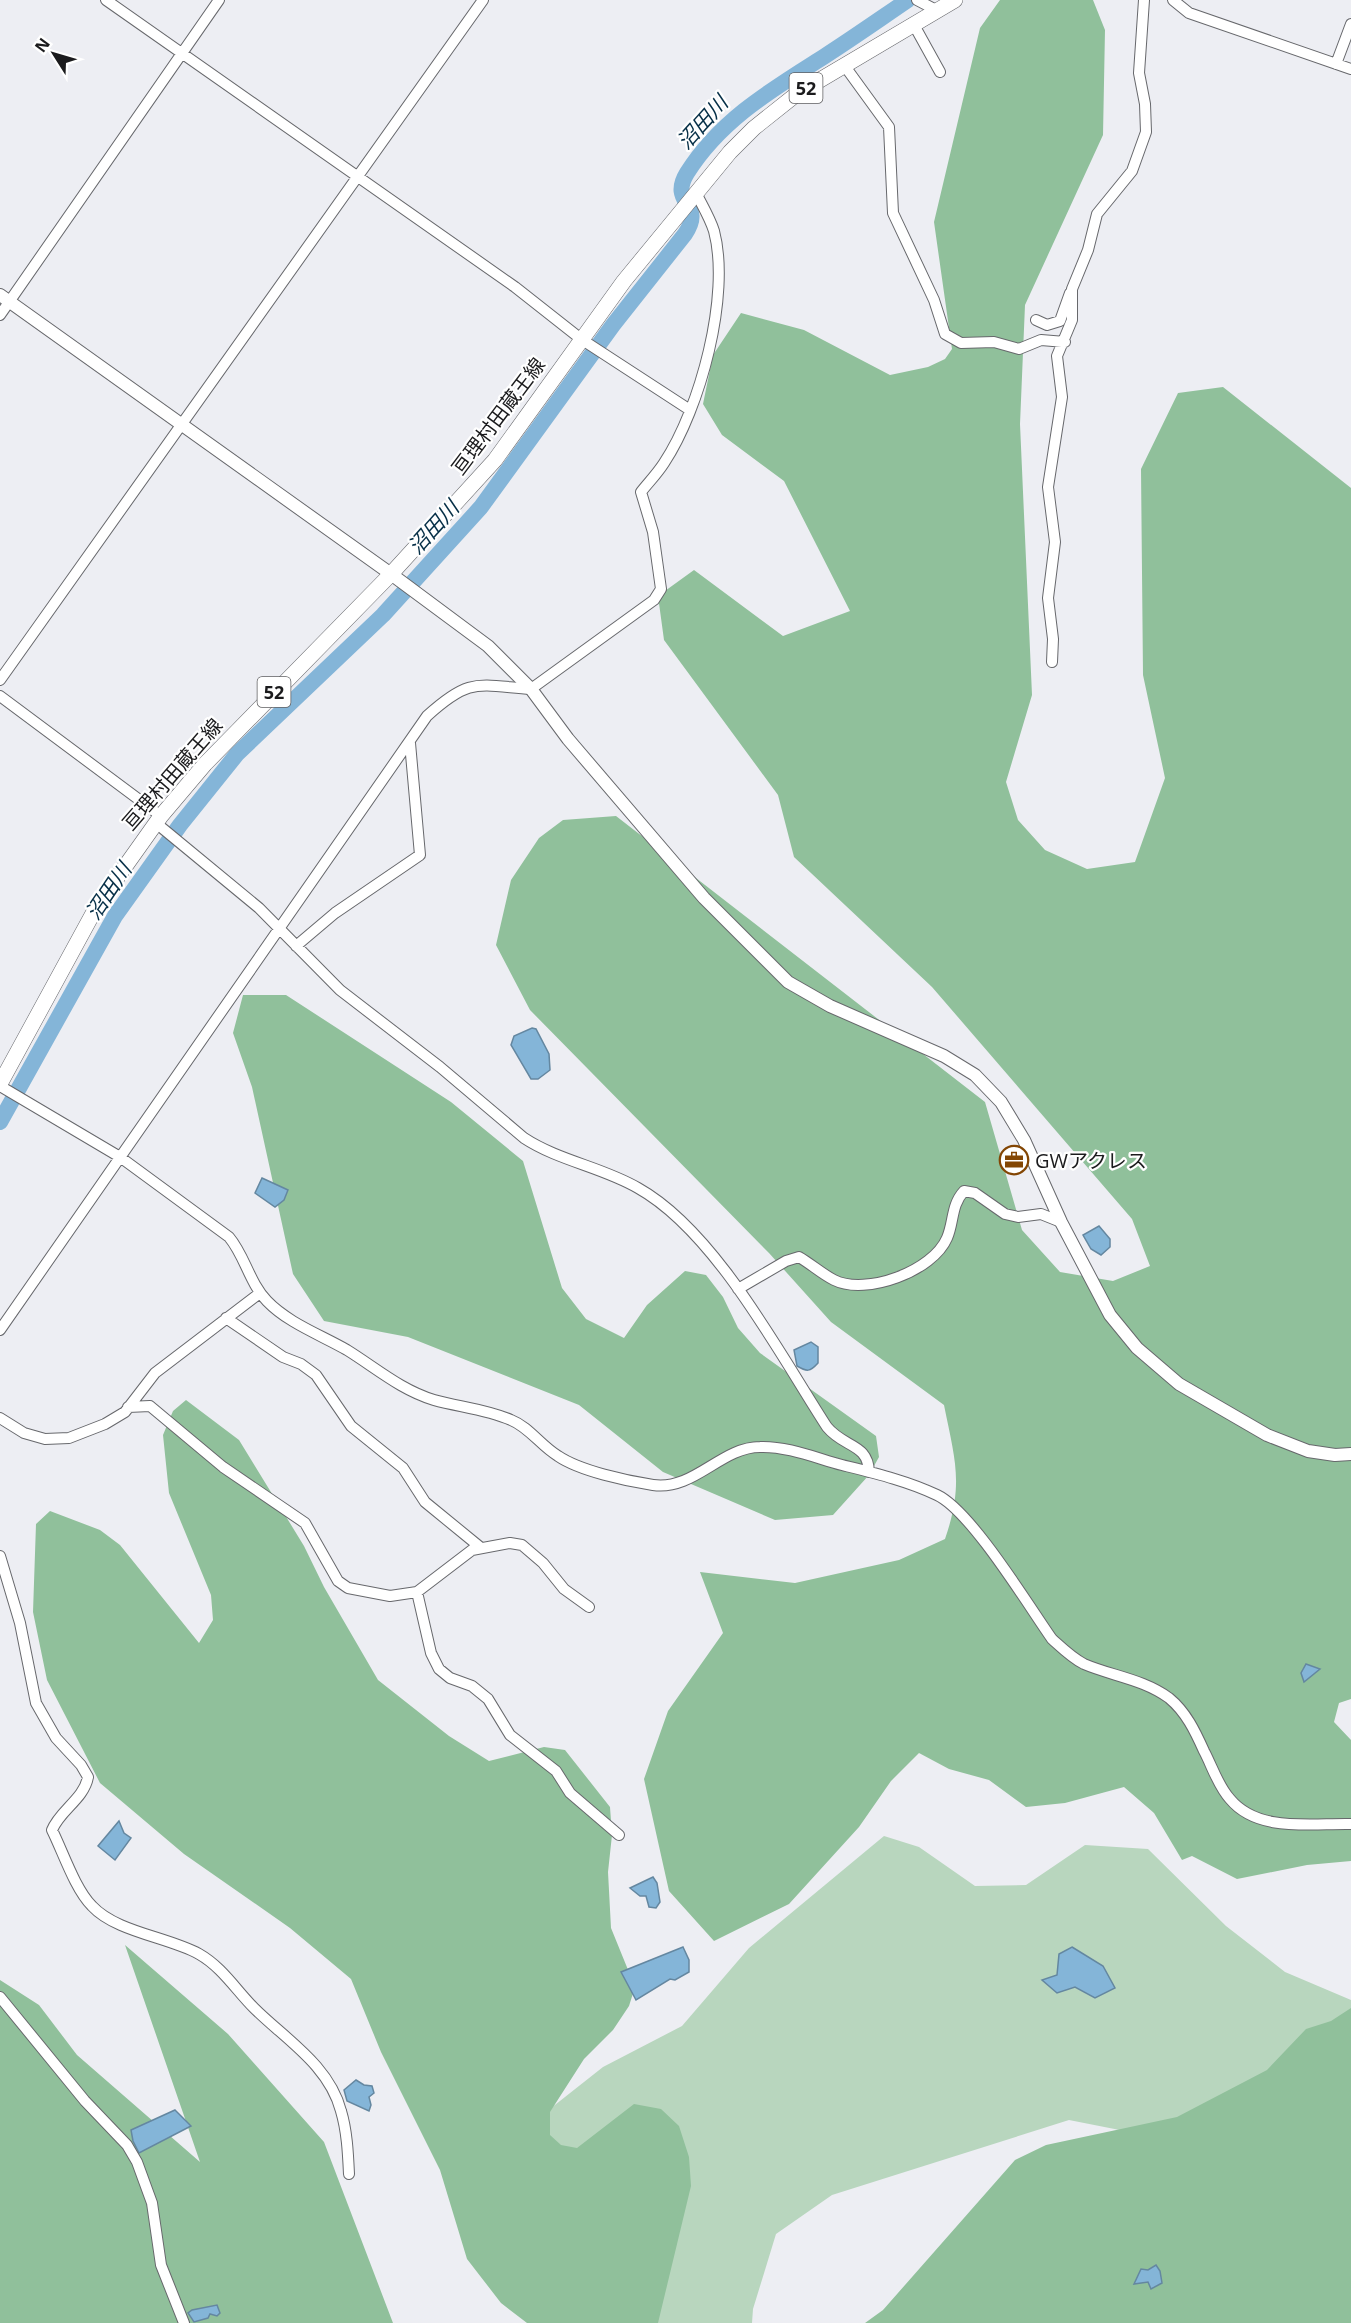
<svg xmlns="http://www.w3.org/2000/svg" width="1351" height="2323" font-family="'Open Sans','Noto Sans JP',sans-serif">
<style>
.green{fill:#b8d6be}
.forest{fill:#90c09b}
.water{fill:#84b5d8;stroke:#6487a0;stroke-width:1.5}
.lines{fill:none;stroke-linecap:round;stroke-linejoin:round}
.river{stroke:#84b5d8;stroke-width:16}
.minor-casing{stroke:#67686c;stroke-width:12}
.tertiary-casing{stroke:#67686c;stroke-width:14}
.primary-casing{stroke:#67686c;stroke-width:16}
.minor{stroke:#fff;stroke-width:10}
.tertiary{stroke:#fff;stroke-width:12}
.primary{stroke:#fff;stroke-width:15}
.labels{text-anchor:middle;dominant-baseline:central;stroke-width:4.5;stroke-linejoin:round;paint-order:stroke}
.shield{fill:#fff;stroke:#5f5f61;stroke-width:1.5}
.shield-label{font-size:18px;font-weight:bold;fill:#1b1b1d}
.street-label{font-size:20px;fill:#1b1b1d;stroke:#fff}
.poi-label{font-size:20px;fill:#1b1b1d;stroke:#fff;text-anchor:start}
.water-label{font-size:21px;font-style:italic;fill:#062f47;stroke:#fff}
</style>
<rect width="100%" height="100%" fill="#edeef3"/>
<!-- green -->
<path class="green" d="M 884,1836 L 919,1847 L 975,1886 L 1026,1885 L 1085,1845 L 1148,1849 L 1226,1926 L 1285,1972 L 1351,2000 L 1351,2115 L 1236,2153 L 1069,2120 L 832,2195 L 776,2234 L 753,2309 L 752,2323 L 544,2323 L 508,2142 L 603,2067 L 682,2026 L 749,1948 Z"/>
<!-- forest -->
<path class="forest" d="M 1000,0 L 1093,0 L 1105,30 L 1103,135 L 1025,305 L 1020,424 L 1032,695 L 1006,782 L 1018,820 L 1045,850 L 1087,869 L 1135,862 L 1165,778 L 1143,675 L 1141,469 L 1178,393 L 1223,387 L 1351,488 L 1351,1699 L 1339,1703 L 1334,1722 L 1351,1740 L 1351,1861 L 1307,1865 L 1237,1879 L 1192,1856 L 1182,1860 L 1154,1813 L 1124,1787 L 1065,1803 L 1026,1807 L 989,1780 L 949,1769 L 919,1753 L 891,1781 L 859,1827 L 789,1904 L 714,1941 L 669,1891 L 644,1779 L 668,1711 L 723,1633 L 700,1572 L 795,1583 L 899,1560 L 945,1539 C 964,1484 955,1460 944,1405 L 831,1322 L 769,1253 L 530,1010 L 496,945 L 511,880 L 539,838 L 563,820 L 616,816 L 985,1102 L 1022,1230 L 1060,1272 L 1113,1281 L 1150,1266 L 1132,1219 L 932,987 L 794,857 L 778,795 L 664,640 L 658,596 L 694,570 L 783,636 L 850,611 L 784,481 L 722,435 L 703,404 L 713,355 L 741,313 L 804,330 L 890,375 L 928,367 L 945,359 L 952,349 L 934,222 L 980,28 Z
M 243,995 L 286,995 L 451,1102 L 523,1161 L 562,1288 L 586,1319 L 624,1338 L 647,1305 L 685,1271 L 706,1275 L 723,1297 L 738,1328 L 760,1353 L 876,1436 L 879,1457 L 869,1475 L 833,1515 L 775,1520 L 663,1472 L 579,1405 L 408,1337 L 324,1321 L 293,1274 L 252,1087 L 233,1033 Z
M 186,1400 L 239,1440 L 304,1546 L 324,1587 L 378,1680 L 449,1736 L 489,1761 L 544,1747 L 565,1750 L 610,1807 L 612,1835 L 608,1872 L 611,1928 L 635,1987 L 629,2006 L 613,2030 L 584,2059 L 550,2112 L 550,2135 L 561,2145 L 577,2148 L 634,2104 L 661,2109 L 679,2126 L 689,2157 L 691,2186 L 658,2323 L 527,2323 L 501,2303 L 467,2259 L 440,2170 L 381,2052 L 351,1979 L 290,1928 L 184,1854 L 100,1783 L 47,1680 L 33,1612 L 36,1524 L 50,1511 L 100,1530 L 120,1545 L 199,1643 L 213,1620 L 211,1595 L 169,1493 L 163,1435 L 173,1411 Z
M 125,1945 L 228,2034 L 324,2142 L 393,2323 L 0,2323 L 0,1980 L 39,2005 L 77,2055 L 200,2162 Z
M 1351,2008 L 1351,2323 L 865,2323 L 883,2310 L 1015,2160 L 1046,2145 L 1177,2117 L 1267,2070 L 1306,2029 L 1331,2021 Z"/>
<!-- water -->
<path class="water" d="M 532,1028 L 536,1029 L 549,1054 L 550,1070 L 538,1079 L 531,1079 L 511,1045 L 514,1036 Z
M 262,1178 L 288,1190 L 284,1200 L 275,1207 L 255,1193 Z
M 1099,1226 L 1110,1239 L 1110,1247 L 1101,1255 L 1091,1249 L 1083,1235 Z
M 811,1342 L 818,1347 L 818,1363 C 810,1372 807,1372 797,1366 L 794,1350 Z
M 1306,1664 L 1320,1669 L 1304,1682 L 1301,1673 Z
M 119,1821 L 124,1833 L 131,1838 L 115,1860 L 98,1846 Z
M 653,1877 L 657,1883 L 660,1902 L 656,1908 L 649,1907 L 646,1896 L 640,1896 L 630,1888 Z
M 683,1947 L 689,1960 L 689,1972 L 675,1980 L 670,1979 L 636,2000 L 621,1972 Z
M 1072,1947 L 1103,1966 L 1115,1988 L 1095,1998 L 1075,1987 L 1057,1993 L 1042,1980 L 1057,1975 L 1059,1954 Z
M 356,2080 L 364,2085 L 372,2086 L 374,2093 L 369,2097 L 371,2105 L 369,2111 L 347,2101 L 344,2090 Z
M 175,2110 L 191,2126 L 139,2153 L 133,2141 L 131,2130 Z
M 1156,2265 L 1160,2271 L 1162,2283 L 1151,2289 L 1148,2282 L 1134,2284 L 1141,2269 L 1148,2270 Z
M 217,2305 L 220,2313 L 217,2316 L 210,2314 L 208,2318 L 194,2322 L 188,2313 L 192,2310 Z"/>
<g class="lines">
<!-- river -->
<path class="river" d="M 0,1122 L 115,916 L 180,825 L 237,754 L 383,615 L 481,507 L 613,325 L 685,234 C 706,203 668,204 687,173 C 721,119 773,89 825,56 C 853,38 880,19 908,0"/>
<!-- minor casing -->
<g class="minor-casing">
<path id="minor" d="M 106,0 L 515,287 L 581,339 L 690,410
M 917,0 L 938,11
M 1173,0 L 1189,13 L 1351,69
M 914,25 L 940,72
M 1336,64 L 1351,24
M 844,65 L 889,127 L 893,213 L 934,300 L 945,334 L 961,343 L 994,342 L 1019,349 L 1041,340 L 1065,342
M 0,315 L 219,0
M 1036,320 L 1047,325 L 1060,321 L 1070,293
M 1052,662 L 1053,639 L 1048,598 L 1055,542 L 1048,487 L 1062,397 L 1057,356 L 1072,320 L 1072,289 L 1088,250 L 1097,214 L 1132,171 L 1146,132 L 1145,104 L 1139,73 L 1144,0
M 0,680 L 483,0
M 0,696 L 161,816
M 156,823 L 259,908 L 340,990 L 440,1067 L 524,1138 C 559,1161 602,1167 638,1188 C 715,1231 779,1353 827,1427 C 844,1448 868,1443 869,1472
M 296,946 L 335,913 L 420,855 L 410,743
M 0,1086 L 120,1157 L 229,1237 C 245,1256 249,1282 267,1301 C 288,1323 321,1335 347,1350 C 376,1368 401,1390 434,1400 C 459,1407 486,1409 511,1420 C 529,1427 541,1446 558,1456 C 580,1471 627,1481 653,1485 C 694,1491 721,1447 760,1447 C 787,1446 816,1458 842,1465 C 874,1473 908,1481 937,1495 C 971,1511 1028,1605 1052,1639 C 1062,1648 1072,1658 1084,1664 C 1112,1676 1143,1679 1169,1698 C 1186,1712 1195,1731 1204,1751 C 1212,1766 1218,1786 1230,1799 C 1258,1833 1312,1823 1351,1824
M 738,1289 L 786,1261 L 799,1257 C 811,1264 822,1274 834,1280 C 866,1296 933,1271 947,1238 C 954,1222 951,1205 964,1191 L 975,1193 L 1005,1214 L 1018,1217 L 1041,1214 L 1061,1222
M 226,1318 L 283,1357 L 301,1364 L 316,1375 L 351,1426 L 403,1468 L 425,1502 L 480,1547
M 0,1330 L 427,716 C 470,677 477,685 531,689 L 654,600 L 661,589 L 653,532 L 641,492 C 648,483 657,474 664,463 C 700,409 731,295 714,231 C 710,218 702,205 696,193
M 128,1407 L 150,1406 L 223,1467 L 305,1523 L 338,1581 L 348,1588 L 390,1596 L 417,1592 L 472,1550 L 510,1543 L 522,1545 L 543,1563 L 564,1589 L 589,1607
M 0,1418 L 24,1433 L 45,1439 L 69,1438 L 105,1424 L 125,1412 L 155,1373 L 260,1293
M 0,1556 L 20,1623 L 36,1703 L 56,1738 L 81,1765 L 88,1777 C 84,1799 60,1810 52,1830 C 63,1852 75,1889 92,1906 C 116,1932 168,1937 199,1954 C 222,1967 236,1990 254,2008 C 285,2039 329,2065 341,2111 C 347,2131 348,2153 349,2174
M 417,1592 L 431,1653 L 439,1669 L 450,1678 L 472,1686 L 488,1699 L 510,1735 L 556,1771 L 570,1793 L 619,1835
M 0,1997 L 85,2101 L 127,2145 L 137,2162 L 152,2203 L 161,2265 L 184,2323"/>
</g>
<!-- tertiary casing -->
<g class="tertiary-casing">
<path id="tertiary" d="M 0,295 L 391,574 L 488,646 L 531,689 L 568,739 L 704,898 L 788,982 L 830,1006 L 944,1056 L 975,1075 L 1001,1102 L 1024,1140 L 1061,1222 L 1110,1315 L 1137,1348 L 1179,1384 L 1267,1435 L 1308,1451 L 1335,1455 L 1351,1454"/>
</g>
<!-- primary casing -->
<g class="primary-casing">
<path id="primary" d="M 0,1084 L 97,906 L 161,816 L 205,764 L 391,574 L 495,460 L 624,281 L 730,152 L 754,128 L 798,93 L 955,0"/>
</g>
<!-- minor -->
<use href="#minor" class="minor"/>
<!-- tertiary -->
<use href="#tertiary" class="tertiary"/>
<!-- primary -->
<use href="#primary" class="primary"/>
</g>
<!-- icons -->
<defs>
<g id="office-ring" transform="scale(1.5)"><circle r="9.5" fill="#fff" stroke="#834604" stroke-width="1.5"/><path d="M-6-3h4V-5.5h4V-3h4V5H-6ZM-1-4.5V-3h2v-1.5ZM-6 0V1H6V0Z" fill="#834604"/></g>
</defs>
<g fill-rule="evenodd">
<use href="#office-ring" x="1014" y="1160"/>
</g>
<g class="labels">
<!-- shield labels -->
<g class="shield">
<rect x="789.5" y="73" width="33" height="30" rx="4.5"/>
<rect x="257.5" y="677" width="33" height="30" rx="4.5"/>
</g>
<g class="shield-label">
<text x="806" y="88">52</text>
<text x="274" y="692">52</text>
</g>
<!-- street labels -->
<g class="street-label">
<text transform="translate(498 416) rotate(-53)">亘理村田蔵王線</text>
<text transform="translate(172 774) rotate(-49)">亘理村田蔵王線</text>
</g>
<!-- poi labels -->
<g class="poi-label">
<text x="1035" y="1160">GWアクレス</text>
</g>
<!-- water labels -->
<g class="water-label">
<text transform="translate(702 122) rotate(-48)">沼田川</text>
<text transform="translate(433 527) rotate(-48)">沼田川</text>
<text transform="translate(108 891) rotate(-56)">沼田川</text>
</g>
</g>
<!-- north arrow -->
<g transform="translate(54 54) rotate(307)" stroke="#ffffff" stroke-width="4.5" paint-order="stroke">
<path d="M0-4.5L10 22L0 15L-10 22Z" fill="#1b1b1d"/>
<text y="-9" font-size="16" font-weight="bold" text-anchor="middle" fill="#1b1b1d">N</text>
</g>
</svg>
